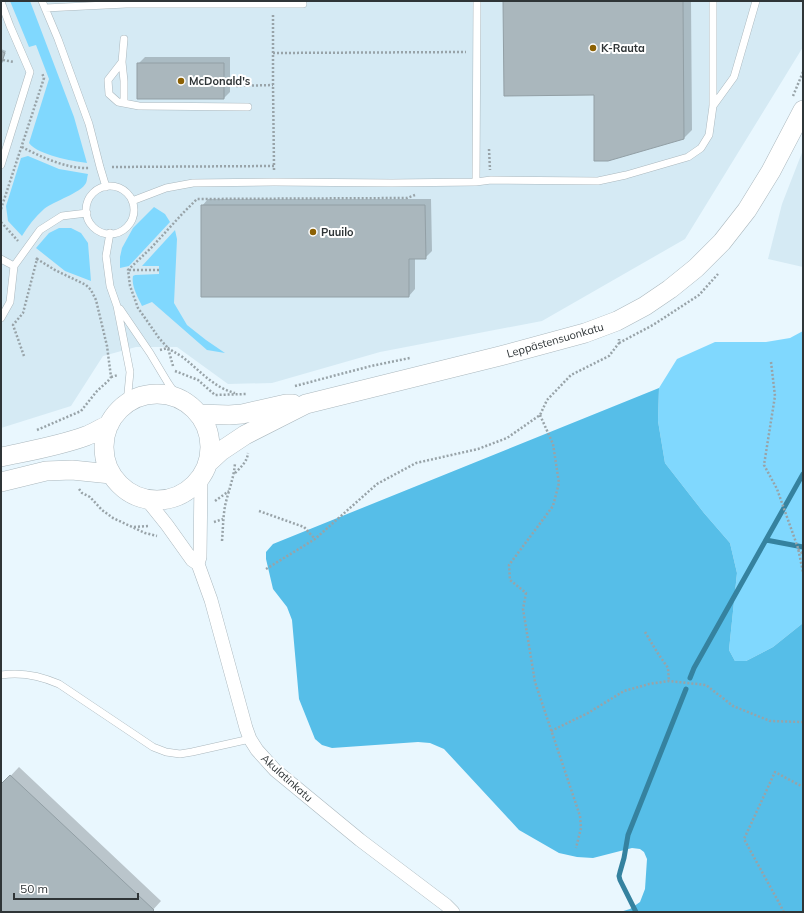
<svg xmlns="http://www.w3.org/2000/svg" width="804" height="913" font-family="Mulish,sans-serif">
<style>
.built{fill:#d5eaf4}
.green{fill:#80d8fe}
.forest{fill:#56bee8}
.shadow{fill:#0003}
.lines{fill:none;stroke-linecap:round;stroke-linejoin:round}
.stream{stroke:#35829f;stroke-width:5}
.building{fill:#aab7bd;stroke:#929fa5}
.lane-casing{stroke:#abb8be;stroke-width:8}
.street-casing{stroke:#abb8be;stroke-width:14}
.secondary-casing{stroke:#abb8be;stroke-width:20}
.path{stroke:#98a3a8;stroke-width:2.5;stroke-dasharray:2 2;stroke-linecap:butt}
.lane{stroke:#fff;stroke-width:7}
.street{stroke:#fff;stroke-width:13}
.secondary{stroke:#fff;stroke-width:19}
.poi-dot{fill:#8c6104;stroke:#fff;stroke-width:1.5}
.labels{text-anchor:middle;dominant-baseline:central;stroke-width:4;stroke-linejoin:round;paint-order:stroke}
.poi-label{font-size:11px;font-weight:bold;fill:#2f3537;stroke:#fff;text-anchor:start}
.street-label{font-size:11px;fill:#2f3537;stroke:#fff}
</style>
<rect width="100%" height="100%" fill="#e9f7fe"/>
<!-- built -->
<path class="built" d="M 1,1 L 803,1 L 803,47 L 685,239 L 542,321 L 380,352 L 272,383 L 228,384 L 177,347 L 136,347 L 103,356 L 71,406 L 1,428 Z
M 803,150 L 803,267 L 768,259 L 782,204 Z"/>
<!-- green -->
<path class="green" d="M 10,1 L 30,1 L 74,117 L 87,163 C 72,161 38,155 29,143 L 49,79 L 36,45 L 29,47 Z
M 28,156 L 59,169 L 88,174 C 87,177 87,181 86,183 C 81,193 54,201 44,209 C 35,217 28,226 22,236 L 8,221 L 6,206 L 21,158 Z
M 154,207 L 165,214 L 170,222 L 129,266 L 120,268 L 120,257 L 122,248 L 133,228 Z
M 59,228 L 71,228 L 81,233 L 88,243 L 91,281 L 65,271 L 36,248 L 49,233 Z
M 175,230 L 177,239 L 174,303 L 187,325 L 206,340 L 225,353 L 207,350 L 152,302 L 142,306 C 138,297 131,286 133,276 L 135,275 L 159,274 L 159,266 L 142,266 Z
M 803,331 L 803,623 L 773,647 L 746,661 L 735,661 L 729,650 L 737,573 L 730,543 L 704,513 L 665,463 L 658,421 L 659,388 L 677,359 L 715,342 L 766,342 L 790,338 Z"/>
<!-- forest -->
<path class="forest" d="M 659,388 L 658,421 L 665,463 L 704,513 L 730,543 L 737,573 L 729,650 L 735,661 L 746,661 L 773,647 L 803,623 L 803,912 L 620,912 L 630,909 L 640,902 L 645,889 L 647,859 L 644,852 L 640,849 L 632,848 L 593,858 L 577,857 L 559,853 L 519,830 L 444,749 L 430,743 L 418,742 L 332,748 L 322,745 L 315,739 L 299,699 L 292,620 L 287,607 L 273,589 L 266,559 L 266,552 L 273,544 Z"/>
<!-- shadow -->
<path class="shadow" d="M 504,1 L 691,1 L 692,130 L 684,138 L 595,94 Z
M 1,49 L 6,51 L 1,64 Z
M 145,57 L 230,57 L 230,92 L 224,98 L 138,64 Z
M 208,199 L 431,199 L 432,251 L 425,258 L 415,258 L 415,289 L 409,296 L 202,206 Z
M 19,767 L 161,901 L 151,912 L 1,912 L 1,786 Z"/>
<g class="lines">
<!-- stream -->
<path class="stream" d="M 766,540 L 803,547
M 690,678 L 694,668 L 803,474
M 636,912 L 620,880 L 619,876 L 620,872 L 624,858 L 628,835 L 686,689"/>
</g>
<!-- building -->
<path class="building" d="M 503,1 L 683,1 L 684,139 L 608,161 L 594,161 L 594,95 L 504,96 Z
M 1,51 L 5,53 L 1,65 Z
M 137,63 L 224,63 L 224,99 L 137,99 Z
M 201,205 L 425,205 L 426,259 L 409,259 L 409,297 L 201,297 Z
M 10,775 L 154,910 L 152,912 L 1,912 L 1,784 Z"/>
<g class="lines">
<!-- lane casing -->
<g class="lane-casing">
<path id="lane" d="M 42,1 L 58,39 L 89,124 L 100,167 L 106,187
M 1,2 L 10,26 L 30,72 L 1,165
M 45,8 L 126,4 L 303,4
M 124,39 L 122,62 L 108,80 L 109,94 L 118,102 L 139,106 L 248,107
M 122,62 L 124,81 L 124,103
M 713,106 L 734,77 L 756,1
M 476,182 L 477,1
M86 210a24 24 0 1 1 48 0a24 24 0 1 1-48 0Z
M 132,201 L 166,188 L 193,183 L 274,182 L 392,183 L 476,182 L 491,180 L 598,181 L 626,175 L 688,157 L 701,148 L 709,135 L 713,106 L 713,1
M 110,233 L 106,256 L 110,286 L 117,306 L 130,372 L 127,403
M 1,259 L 14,266
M 120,309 L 150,353 L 168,383 L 179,399
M 1,318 L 10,302 L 14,266 L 40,230 L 62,216 L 87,213
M 1,675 C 20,672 41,676 59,684 L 153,747 L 166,752 L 180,754 L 192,752 L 250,739"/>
</g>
<!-- street casing -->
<g class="street-casing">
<path id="street" d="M 201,477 L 200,557 L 198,564 L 211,600 L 246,728 L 250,739 L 257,750 L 275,770 L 360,840 L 446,905 L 453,912
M 147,500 L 167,525 L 192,560 L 198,564"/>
</g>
<!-- secondary casing -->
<g class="secondary-casing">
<path id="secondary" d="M104 447a53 53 0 1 1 106 0a53 53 0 1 1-106 0Z
M 199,414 L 229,415 L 242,414 L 286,404 L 293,404
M 1,457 C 29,451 59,446 86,436 C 94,433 101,428 109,425
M 208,463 L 221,451 L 245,435 L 306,404 L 500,356 L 585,333 L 617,321 L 645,306 L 670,289 L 696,268 L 722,242 L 747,210 L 771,171 L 803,110
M 1,482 L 46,471 L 72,470 L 111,474"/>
</g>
<!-- path -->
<path class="path" d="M 273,15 L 273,85 L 274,166
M 273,53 L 466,52
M 3,60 L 14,62
M 236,86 L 273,85
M 793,96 L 803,72
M 22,147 C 41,157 67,169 89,168
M 489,149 L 490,170
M 112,167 L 274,166 L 274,171
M 1,209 L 44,78 L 42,73
M 1,222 L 18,241
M 129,270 L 159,270
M 619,343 L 653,325 L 699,295 L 718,274
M 160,350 L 168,348 C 172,351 176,353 181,356 C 199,369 212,387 235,393
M 24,356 L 13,325 L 23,313 L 37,259 L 36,258
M 771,362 L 775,396 L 764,465 L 777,489 L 798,548 L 803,572
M 173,366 L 168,348 L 159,338 L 138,308 L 130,286 L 128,270 L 151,248 L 183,213 L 197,199 L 407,198 L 415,195
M 175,371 L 198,380 L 215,395 L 246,394
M 111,377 L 118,375
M 295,386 L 371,366 L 410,358
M 540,415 L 553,444 L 559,483 L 553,506 L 509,565 L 510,580 L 526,593 L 523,609 L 535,682 L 580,816 L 581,828 L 576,848
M 37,430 L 81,411 L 97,391 L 108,381 L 111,377 L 107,346 L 96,300 L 91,290 L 86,285 L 55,270 L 37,259
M 235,473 C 241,467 247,462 248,453
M 79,489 L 82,493 L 90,497 L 102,510 L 113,518 L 145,533 L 157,536
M 215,501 L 229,491
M 259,511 L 304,527 L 315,539
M 214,522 L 223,519
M 134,527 L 149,526
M 222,541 C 223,529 223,518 225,506 C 228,492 234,478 235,463
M 798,549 L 803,554
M 266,569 L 315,539 L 377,484 L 416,463 L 478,449 L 507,438 L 540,415 L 547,400 L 571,375 L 609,356 L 619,343 L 619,339
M 645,632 L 657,652 L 668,668 L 669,681
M 551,731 L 588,713 L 624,691 L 649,684 L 669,681 L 706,685 L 733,706 L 770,721 L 803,722
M 784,912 L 744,839 L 775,772 L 803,787"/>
<!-- lane -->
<use href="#lane" class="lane"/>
<!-- street -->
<use href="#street" class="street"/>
<!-- secondary -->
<use href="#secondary" class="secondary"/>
</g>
<!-- markers -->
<g class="poi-dot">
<circle cx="593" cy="48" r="4"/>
<circle cx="181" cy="81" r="4"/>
<circle cx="313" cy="232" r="4"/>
</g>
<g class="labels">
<!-- poi labels -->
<g class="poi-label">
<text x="601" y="48">K-Rauta</text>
<text x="189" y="81">McDonald's</text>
<text x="321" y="232">Puuilo</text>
</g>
<!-- street labels -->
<g class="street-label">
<text transform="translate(555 340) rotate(-16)">Leppästensuonkatu</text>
<text transform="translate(287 778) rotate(42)">Akulatinkatu</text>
</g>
</g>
<!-- border -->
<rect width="804" height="913" fill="none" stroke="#2f3537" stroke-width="4"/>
<!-- scale -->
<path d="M14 893v6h124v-6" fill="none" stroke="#2f3537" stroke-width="2"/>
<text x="20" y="893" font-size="12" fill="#2f3537" stroke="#ffffff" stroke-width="3" paint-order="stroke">50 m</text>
</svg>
